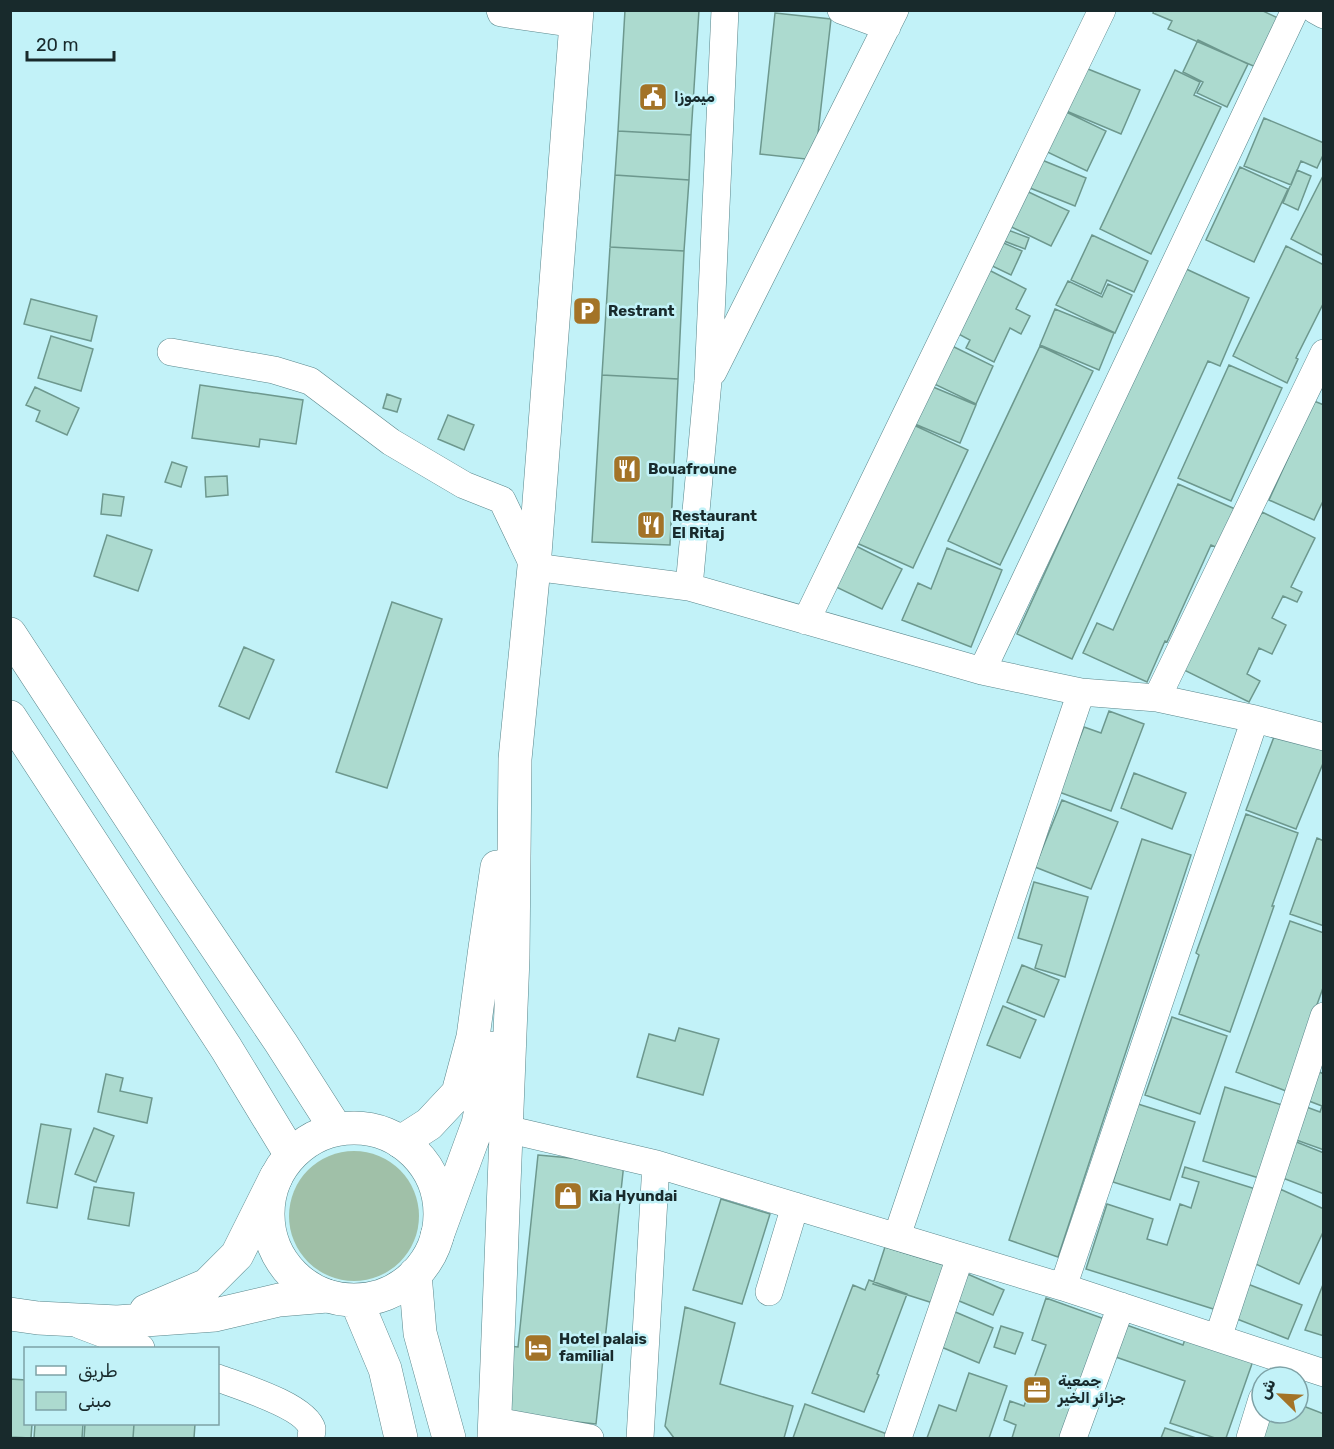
<svg xmlns="http://www.w3.org/2000/svg" width="1334" height="1449" font-family="Rubik,'Noto Naskh Arabic',sans-serif">
<style>
.green{fill:#a0c0a8}
.building{fill:#acdacf;stroke:#6d988e;stroke-width:1.5}
.lines{fill:none;stroke-linecap:round;stroke-linejoin:round}
.minor-casing{stroke:#59868b;stroke-width:28}
.secondary-casing{stroke:#59868b;stroke-width:34}
.primary-casing{stroke:#59868b;stroke-width:34}
.trunk-casing{stroke:#59868b;stroke-width:34}
.minor{stroke:#fff;stroke-width:27}
.secondary{stroke:#fff;stroke-width:33}
.primary{stroke:#fff;stroke-width:33}
.trunk{stroke:#fff;stroke-width:33}
.labels{text-anchor:middle;dominant-baseline:central;stroke-width:5;stroke-linejoin:round;paint-order:stroke}
.poi-label{font-size:15px;font-weight:bold;fill:#182a2c;stroke:#c2f2f8;text-anchor:start}
</style>
<rect width="100%" height="100%" fill="#c2f2f8"/>
<!-- green -->
<path class="green" d="M289 1216a65 65 0 1 1 130 0a65 65 0 1 1-130 0Z"/>
<!-- building -->
<path class="building" d="M 625,10 L 699,10 L 691,135 L 618,131 Z
M 1154,10 L 1261,10 L 1280,19 L 1258,68 L 1168,29 L 1172,21 L 1153,13 Z
M 775,13 L 831,19 L 815,160 L 760,154 Z
M 1198,40 L 1248,64 L 1227,107 L 1197,93 L 1203,82 L 1183,72 Z
M 1083,67 L 1140,90 L 1121,134 L 1064,110 Z
M 1175,70 L 1200,82 L 1194,95 L 1221,107 L 1151,254 L 1100,229 Z
M 1060,109 L 1106,131 L 1087,171 L 1041,149 Z
M 1264,118 L 1324,143 L 1324,153 L 1317,168 L 1301,161 L 1291,185 L 1244,166 Z
M 618,131 L 691,135 L 689,180 L 615,175 Z
M 1037,158 L 1086,178 L 1075,206 L 1025,186 Z
M 1240,167 L 1288,189 L 1254,262 L 1206,240 Z
M 1297,170 L 1311,176 L 1298,210 L 1283,203 Z
M 1324,174 L 1324,256 L 1291,239 Z
M 615,175 L 689,180 L 684,251 L 610,247 Z
M 1018,187 L 1069,211 L 1051,246 L 1001,222 Z
M 1008,230 L 1029,238 L 1025,249 L 1004,241 Z
M 1092,235 L 1148,261 L 1134,292 L 1107,280 L 1101,294 L 1071,280 Z
M 999,241 L 1022,251 L 1011,275 L 988,264 Z
M 1286,246 L 1324,265 L 1324,302 L 1296,358 L 1298,359 L 1287,383 L 1233,356 Z
M 610,247 L 684,251 L 678,379 L 602,375 Z
M 983,267 L 1026,289 L 1016,309 L 1030,316 L 1021,334 L 1010,328 L 994,362 L 966,348 L 970,340 L 951,330 Z
M 1184,268 L 1249,298 L 1220,366 L 1208,361 L 1072,659 L 1017,634 Z
M 1068,281 L 1102,297 L 1108,284 L 1132,295 L 1115,333 L 1056,305 Z
M 31,299 L 97,316 L 91,341 L 24,324 Z
M 1055,309 L 1114,333 L 1099,370 L 1040,345 Z
M 51,336 L 93,349 L 81,391 L 38,378 Z
M 946,343 L 993,366 L 976,404 L 928,381 Z
M 1040,346 L 1093,371 L 1000,565 L 948,541 Z
M 1229,365 L 1282,388 L 1231,501 L 1178,478 Z
M 602,375 L 678,379 L 670,545 L 592,542 Z
M 926,384 L 976,405 L 960,443 L 910,422 Z
M 200,385 L 303,400 L 296,444 L 260,439 L 259,447 L 192,438 Z
M 35,387 L 79,408 L 67,435 L 36,421 L 40,411 L 26,405 Z
M 387,394 L 401,399 L 397,412 L 383,408 Z
M 1314,401 L 1324,405 L 1324,499 L 1314,520 L 1269,500 Z
M 448,415 L 474,425 L 464,450 L 438,439 Z
M 905,421 L 968,450 L 913,568 L 850,540 Z
M 172,462 L 187,467 L 181,487 L 165,482 Z
M 227,476 L 228,495 L 206,497 L 205,477 Z
M 1178,484 L 1235,509 L 1218,548 L 1211,545 L 1167,642 L 1165,641 L 1147,682 L 1083,653 L 1097,623 L 1113,630 Z
M 103,494 L 124,497 L 121,516 L 101,514 Z
M 1262,512 L 1315,538 L 1291,587 L 1302,592 L 1297,602 L 1283,596 L 1272,618 L 1286,625 L 1272,654 L 1259,648 L 1247,674 L 1260,681 L 1249,702 L 1184,670 Z
M 107,535 L 152,550 L 138,591 L 94,576 Z
M 854,545 L 902,569 L 882,609 L 834,586 Z
M 947,548 L 1002,570 L 971,647 L 902,620 L 918,583 L 931,589 Z
M 392,602 L 442,619 L 387,788 L 336,772 Z
M 244,647 L 274,660 L 249,719 L 219,706 Z
M 1109,711 L 1144,724 L 1111,811 L 1059,792 L 1084,727 L 1101,733 Z
M 1277,729 L 1324,747 L 1324,761 L 1296,829 L 1246,810 Z
M 1134,773 L 1186,793 L 1172,829 L 1121,808 Z
M 1062,800 L 1118,822 L 1091,889 L 1035,867 Z
M 1246,814 L 1298,833 L 1272,906 L 1274,906 L 1230,1032 L 1179,1014 L 1199,955 L 1196,953 Z
M 1317,838 L 1324,841 L 1324,926 L 1290,914 Z
M 1142,839 L 1191,855 L 1058,1257 L 1009,1240 Z
M 1034,882 L 1088,897 L 1065,977 L 1035,968 L 1042,945 L 1018,938 Z
M 1290,921 L 1324,933 L 1324,985 L 1286,1091 L 1236,1072 Z
M 1022,965 L 1059,980 L 1044,1017 L 1007,1002 Z
M 1003,1006 L 1036,1020 L 1020,1058 L 987,1045 Z
M 1172,1017 L 1227,1036 L 1200,1114 L 1145,1095 Z
M 679,1028 L 719,1039 L 703,1095 L 637,1077 L 649,1034 L 675,1041 Z
M 1312,1069 L 1324,1074 L 1324,1150 L 1288,1137 L 1301,1105 L 1320,1112 L 1322,1106 L 1301,1098 Z
M 106,1074 L 123,1078 L 120,1091 L 152,1098 L 147,1123 L 98,1112 Z
M 1225,1087 L 1282,1105 L 1259,1178 L 1203,1161 Z
M 1138,1104 L 1195,1122 L 1170,1200 L 1113,1182 Z
M 41,1124 L 71,1129 L 57,1208 L 27,1203 Z
M 94,1128 L 114,1136 L 96,1182 L 75,1174 Z
M 1289,1139 L 1324,1153 L 1324,1194 L 1275,1175 Z
M 538,1155 L 624,1163 L 596,1424 L 501,1414 L 508,1346 L 518,1347 Z
M 1185,1167 L 1262,1191 L 1223,1312 L 1086,1269 L 1107,1204 L 1153,1219 L 1147,1239 L 1167,1245 L 1180,1204 L 1191,1208 L 1199,1182 L 1182,1177 Z
M 94,1187 L 134,1193 L 129,1226 L 88,1219 Z
M 1280,1189 L 1324,1209 L 1324,1230 L 1299,1284 L 1247,1260 Z
M 721,1199 L 770,1214 L 742,1304 L 693,1290 Z
M 885,1247 L 947,1266 L 936,1304 L 873,1284 Z
M 963,1272 L 1004,1290 L 993,1315 L 952,1298 Z
M 869,1280 L 907,1294 L 877,1374 L 879,1375 L 864,1412 L 812,1393 L 853,1285 L 865,1290 Z
M 1324,1282 L 1324,1336 L 1305,1330 Z
M 1245,1283 L 1302,1305 L 1288,1339 L 1232,1317 Z
M 1046,1298 L 1110,1321 L 1070,1438 L 1012,1438 L 1016,1425 L 1004,1420 L 1010,1401 L 1024,1406 L 1046,1345 L 1032,1340 Z
M 685,1307 L 735,1323 L 720,1384 L 793,1406 L 784,1438 L 674,1438 L 665,1426 Z
M 953,1311 L 993,1328 L 979,1363 L 939,1346 Z
M 1118,1322 L 1183,1345 L 1187,1334 L 1254,1358 L 1226,1438 L 1215,1438 L 1170,1423 L 1185,1381 L 1107,1354 Z
M 1001,1326 L 1023,1333 L 1015,1354 L 994,1347 Z
M 969,1373 L 1007,1386 L 989,1438 L 927,1438 L 939,1405 L 956,1411 Z
M 10,1379 L 26,1380 L 26,1424 L 32,1424 L 31,1438 L 10,1437 Z
M 805,1404 L 887,1434 L 885,1438 L 793,1438 Z
M 1298,1404 L 1324,1414 L 1324,1438 L 1254,1438 L 1264,1413 L 1298,1413 Z
M 35,1424 L 83,1424 L 82,1438 L 34,1438 Z
M 85,1424 L 134,1424 L 133,1438 L 84,1438 Z
M 134,1424 L 195,1424 L 194,1438 L 133,1438 Z
M 1165,1428 L 1196,1438 L 1161,1438 Z"/>
<g class="lines">
<!-- minor casing -->
<g class="minor-casing">
<path id="minor" d="M 500,10 L 501,13 L 576,24
M 841,10 L 887,27
M 1315,10 L 1324,15
M 171,352 L 274,370 L 310,381 L 391,442 L 464,485 L 502,500 L 534,567 L 689,587 L 982,671 L 1081,692 L 1157,698 L 1255,719 L 1324,737
M 713,372 L 895,10
M 689,587 L 708,381 L 725,10
M 806,621 L 1102,10
M 982,671 L 1295,10
M 1157,698 L 1324,353
M 506,1129 L 656,1164 L 1063,1287 L 1324,1373
M 897,1236 L 1081,692
M 1063,1287 L 1255,719
M 769,1292 L 795,1206
M 80,1325 L 141,1348
M 1218,1338 L 1324,1016
M 218,1378 C 239,1386 306,1406 312,1429 C 312,1432 311,1435 311,1438
M 496,1421 L 590,1438
M 640,1438 L 656,1164
M 898,1438 L 960,1257
M 1073,1438 L 1121,1306
M 1250,1438 L 1262,1399"/>
</g>
<!-- secondary casing -->
<g class="secondary-casing">
<path id="secondary" d="M 401,1142 L 429,1124 L 458,1093 L 473,1037 L 485,948 L 497,867
M 437,1236 L 478,1124 L 494,1048
M 146,1311 L 207,1285 L 237,1255 L 276,1177
M 10,1314 L 38,1318 L 117,1322 L 215,1315 L 279,1300 L 327,1296
M 494,1438 L 513,957 L 515,759 L 534,567 L 577,10"/>
</g>
<!-- primary casing -->
<g class="primary-casing">
<path id="primary" d="M268 1214a86 86 0 1 1 172 0a86 86 0 1 1-172 0Z
M 415,1274 L 420,1333 L 449,1438
M 356,1300 L 385,1369 L 401,1438"/>
</g>
<!-- trunk casing -->
<g class="trunk-casing">
<path id="trunk" d="M 10,634 L 173,883 L 281,1043 L 336,1129
M 10,717 L 226,1048 L 291,1155"/>
</g>
<!-- minor -->
<use href="#minor" class="minor"/>
<!-- secondary -->
<use href="#secondary" class="secondary"/>
<!-- primary -->
<use href="#primary" class="primary"/>
<!-- trunk -->
<use href="#trunk" class="trunk"/>
</g>
<!-- icons -->
<defs>
<g id="civic-square" transform="scale(1.5)"><rect x="-9" y="-9" width="18" height="18" rx="4" fill="#a37327" stroke="#c2f2f8"/><path d="M-.6-6.5H3V-4.5H.6V-3L4-1V1h2V6H-6V1h2V-1L-.6-3ZM-1.2 2.5V6h2.4V2.5Z" fill="#fff"/></g>
<g id="parking-square" transform="scale(1.5)"><rect x="-9" y="-9" width="18" height="18" rx="4" fill="#a37327" stroke="#c2f2f8"/><path d="M-3.5-5.5H1a3.5 3.5 0 0 1 0 7H-1V5.5H-3.5ZM-1-3.4V-.6H.8a1.4 1.4 0 0 0 0-2.8Z" fill="#fff"/></g>
<g id="restaurant-square" transform="scale(1.5)"><rect x="-9" y="-9" width="18" height="18" rx="4" fill="#a37327" stroke="#c2f2f8"/><path d="M-5-6h1v4h1v-4h1v4h1v-4h1v5L-1.5 .5V6h-2V.5L-5-1ZM5-6V6H3V1.5H1.5Q1.5-4 5-6Z" fill="#fff"/></g>
<g id="shop-square" transform="scale(1.5)"><rect x="-9" y="-9" width="18" height="18" rx="4" fill="#a37327" stroke="#c2f2f8"/><path d="M-5-2.5h2.3a2.7 3.5 0 0 1 5.4 0H5L5.5 6h-11ZM-1.5-2.5h3a1.5 2.3 0 0 0-3 0Z" fill="#fff"/></g>
<g id="hotel-square" transform="scale(1.5)"><rect x="-9" y="-9" width="18" height="18" rx="4" fill="#a37327" stroke="#c2f2f8"/><path d="M-6-4.5h1.5V1H6V5H4.5V3h-9V5H-6ZM-4 0a1.8 1.8 0 1 1 3.6 0ZM.5 0V-2.5h3Q6-2.5 6 0Z" fill="#fff"/></g>
<g id="office-square" transform="scale(1.5)"><rect x="-9" y="-9" width="18" height="18" rx="4" fill="#a37327" stroke="#c2f2f8"/><path d="M-6-3h4V-5.5h4V-3h4V5H-6ZM-1-4.5V-3h2v-1.5ZM-6 0V1H6V0Z" fill="#fff"/></g>
</defs>
<g fill-rule="evenodd">
<use href="#civic-square" x="653" y="97"/>
<use href="#parking-square" x="587" y="311"/>
<use href="#restaurant-square" x="627" y="469"/>
<use href="#restaurant-square" x="651" y="525"/>
<use href="#shop-square" x="568" y="1196"/>
<use href="#hotel-square" x="538" y="1348"/>
<use href="#office-square" x="1037" y="1390"/>
</g>
<g class="labels">
<!-- poi labels -->
<g class="poi-label">
<text x="674" y="97">ميموزا</text>
<text x="608" y="311">Restrant</text>
<text x="648" y="469">Bouafroune</text>
<text x="672" y="516">Restaurant<tspan x="672" dy="17">El Ritaj</tspan></text>
<text x="589" y="1196">Kia Hyundai</text>
<text x="559" y="1339">Hotel palais<tspan x="559" dy="17">familial</tspan></text>
<text x="1058" y="1381">جمعية<tspan x="1058" dy="17">جزائر الخير</tspan></text>
</g>
</g>
<!-- border -->
<rect width="1334" height="1449" fill="none" stroke="#182a2c" stroke-width="24"/>
<!-- legend -->
<rect x="24" y="1347" width="195" height="78" fill="#c2f2f8" stroke="#7ea2a6" stroke-width="1.5"/>
<rect x="36" y="1366" width="30" height="9" fill="#ffffff" stroke="#7ea2a6" stroke-width="1.5"/>
<text x="78" y="1377" font-size="18" fill="#182a2c">طريق</text>
<rect x="36" y="1392" width="30" height="18" fill="#acdacf" stroke="#7ea2a6" stroke-width="1.5"/>
<text x="78" y="1407" font-size="18" fill="#182a2c">مبنى</text>
<!-- north arrow -->
<g transform="translate(1280 1395) rotate(294)"><circle r="28" fill="#c2f2f8" stroke="#7ea2a6" stroke-width="1.5"/>
<path d="M0-4.5L10 22L0 15L-10 22Z" fill="#a37327"/>
<text y="-9" font-size="16" font-weight="bold" text-anchor="middle" fill="#182a2c">ش</text>
</g>
<!-- scale -->
<path d="M27 51v9h87v-9" fill="none" stroke="#182a2c" stroke-width="3"/>
<text x="36" y="51" font-size="18" fill="#182a2c" stroke="#c2f2f8" stroke-width="4.5" paint-order="stroke">20 m</text>
</svg>
